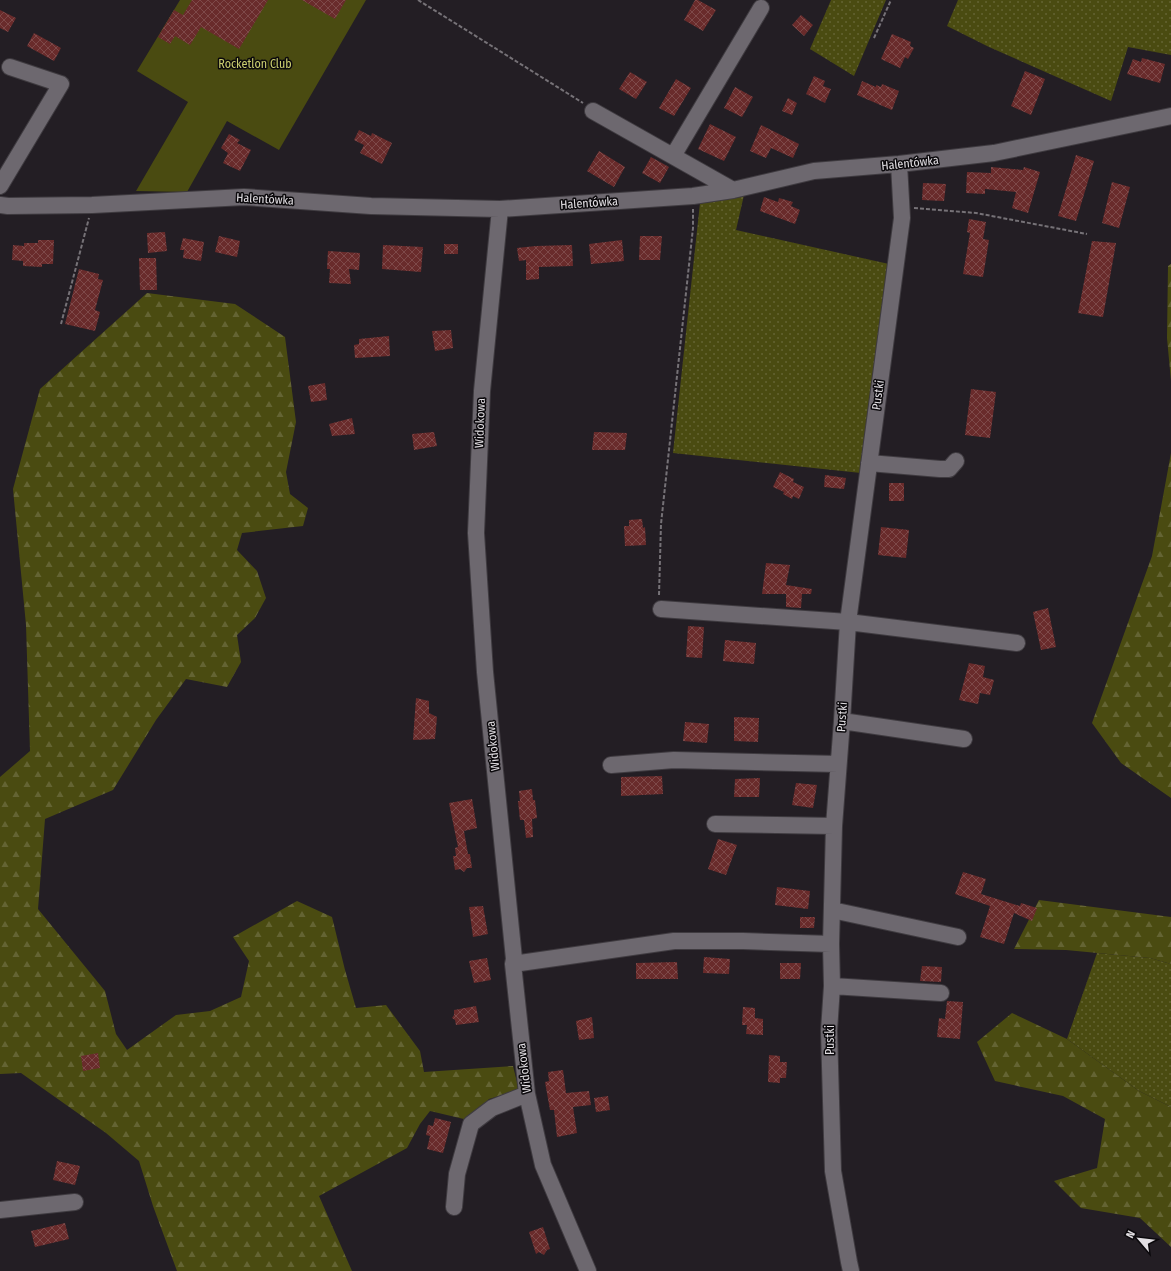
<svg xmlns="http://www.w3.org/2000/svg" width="1171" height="1271" font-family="'Fira Sans Condensed',sans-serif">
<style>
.grass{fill:url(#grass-dots)}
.forest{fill:url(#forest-firs)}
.park{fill:#4a4b11}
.building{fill:url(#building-cross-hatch)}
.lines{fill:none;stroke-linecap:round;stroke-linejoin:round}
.minor-casing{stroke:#3f3b40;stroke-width:18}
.path{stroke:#767277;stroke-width:2;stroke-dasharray:4 2;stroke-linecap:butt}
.minor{stroke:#6d686f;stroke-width:16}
.labels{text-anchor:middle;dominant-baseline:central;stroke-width:3;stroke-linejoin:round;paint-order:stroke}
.park-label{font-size:12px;fill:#cbce6f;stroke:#0b090c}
.street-label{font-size:12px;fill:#e1dee2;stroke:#0b090c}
</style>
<defs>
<pattern id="grass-dots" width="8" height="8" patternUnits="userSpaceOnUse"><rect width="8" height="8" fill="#4a4b11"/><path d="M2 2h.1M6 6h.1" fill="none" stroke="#646433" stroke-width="1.8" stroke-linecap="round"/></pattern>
<pattern id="forest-firs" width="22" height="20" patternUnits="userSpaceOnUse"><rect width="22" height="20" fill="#4a4b11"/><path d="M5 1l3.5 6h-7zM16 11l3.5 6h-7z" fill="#646433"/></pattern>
<pattern id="building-cross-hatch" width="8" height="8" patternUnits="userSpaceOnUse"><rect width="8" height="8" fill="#692b2b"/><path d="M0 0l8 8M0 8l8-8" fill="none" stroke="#7e4949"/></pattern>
</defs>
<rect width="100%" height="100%" fill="#231e24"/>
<!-- grass -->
<path class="grass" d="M 831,0 L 886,0 L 854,76 L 810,49 Z
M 958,0 L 1171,0 L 1171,55 L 1128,47 L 1111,101 L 989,47 L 947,26 Z
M 744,195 L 736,230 L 889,264 L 861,473 L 673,453 L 700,203 Z
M 1097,953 L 1150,958 L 1171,964 L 1171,1107 L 1139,1091 L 1067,1039 Z"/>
<!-- forest -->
<path class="forest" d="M 1171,264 L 1171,381 L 1167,338 L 1168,266 Z
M 147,293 L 235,304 L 285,337 L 296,422 L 286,472 L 290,494 L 308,508 L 303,526 L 242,533 L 237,550 L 257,571 L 266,598 L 255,618 L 237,635 L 241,662 L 227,687 L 186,679 L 156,720 L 113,790 L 45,819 L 38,909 L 105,991 L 116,1034 L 127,1050 L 176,1015 L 210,1011 L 241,997 L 249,961 L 233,937 L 297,901 L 332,917 L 345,970 L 356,1008 L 386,1005 L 420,1051 L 424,1072 L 513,1066 L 519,1090 L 489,1099 L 468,1120 L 430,1111 L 420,1124 L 407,1148 L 319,1196 L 352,1271 L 177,1271 L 153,1206 L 139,1161 L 106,1133 L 21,1073 L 0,1074 L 0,777 L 30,751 L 26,625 L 13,489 L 40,389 Z
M 1171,453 L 1171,798 L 1121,763 L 1092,723 L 1152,556 Z
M 1039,900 L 1171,917 L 1171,964 L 1150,958 L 1066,950 L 1014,949 Z
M 1012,1013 L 1067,1039 L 1139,1091 L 1171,1107 L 1171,1247 L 1140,1218 L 1081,1208 L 1054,1181 L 1097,1168 L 1105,1119 L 1063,1096 L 995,1081 L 977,1042 Z"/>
<!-- park -->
<path class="park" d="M 180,0 L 366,0 L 279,150 L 227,121 L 187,192 L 136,191 L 188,102 L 137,71 Z"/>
<!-- building -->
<path class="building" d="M 192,0 L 268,0 L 239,49 L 201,27 L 190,45 L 175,36 L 170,44 L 158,37 L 174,10 L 183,15 Z
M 302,0 L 346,0 L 335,19 Z
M 695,0 L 698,0 L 716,10 L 703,31 L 684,20 Z
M 0,10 L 16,18 L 8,32 L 0,28 Z
M 801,15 L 813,25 L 804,36 L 792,25 Z
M 34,33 L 61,48 L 54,61 L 27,46 Z
M 892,34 L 911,42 L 910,46 L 914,48 L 908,59 L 905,57 L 900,68 L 881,59 Z
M 1142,58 L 1165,64 L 1160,83 L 1127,74 L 1133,59 L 1141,62 Z
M 1025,71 L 1045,79 L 1031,115 L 1011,106 Z
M 630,72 L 647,82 L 636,99 L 619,89 Z
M 814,76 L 825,81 L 823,86 L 831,89 L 825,103 L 806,94 Z
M 676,79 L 691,88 L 674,116 L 659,108 Z
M 862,81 L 876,87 L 876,85 L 881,87 L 882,84 L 899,91 L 892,110 L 857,95 Z
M 735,87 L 753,97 L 742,117 L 724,108 Z
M 788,98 L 797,103 L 792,115 L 782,111 Z
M 710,124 L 736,137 L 724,161 L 698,149 Z
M 761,125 L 799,144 L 793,158 L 771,148 L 766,158 L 750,151 Z
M 359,130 L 371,136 L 372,133 L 392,143 L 382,164 L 360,153 L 364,145 L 354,140 Z
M 229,134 L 240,140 L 237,143 L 251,150 L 240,171 L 223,163 L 228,153 L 221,148 Z
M 599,151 L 625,167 L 614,187 L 587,171 Z
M 1076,155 L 1094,161 L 1076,221 L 1058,216 Z
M 651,157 L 669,167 L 660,183 L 642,173 Z
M 991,167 L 1023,170 L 1024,167 L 1040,172 L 1028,213 L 1012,208 L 1016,192 L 985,189 L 985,194 L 966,193 L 967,172 L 991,173 Z
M 1112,182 L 1130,187 L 1119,228 L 1102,223 Z
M 923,183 L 946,184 L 944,201 L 922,200 Z
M 764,197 L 778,202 L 779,198 L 793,202 L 791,206 L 800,210 L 795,224 L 760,211 Z
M 969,219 L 986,222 L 983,239 L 989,240 L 983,277 L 963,274 L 970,233 L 967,232 Z
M 165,232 L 167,251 L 148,253 L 147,233 Z
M 219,236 L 240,241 L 237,257 L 215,252 Z
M 640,236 L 662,236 L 660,260 L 639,260 Z
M 183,238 L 204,242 L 201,261 L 183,258 L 184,250 L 180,250 Z
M 38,240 L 54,240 L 53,264 L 42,264 L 42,267 L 23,266 L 23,261 L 12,260 L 13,245 L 24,246 L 24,243 L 38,243 Z
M 622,240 L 624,261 L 591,264 L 589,244 Z
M 1092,241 L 1116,243 L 1103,317 L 1078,313 Z
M 444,244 L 458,244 L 458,254 L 444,254 Z
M 383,245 L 423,247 L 421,272 L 382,269 Z
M 572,245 L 573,266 L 539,267 L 539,279 L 526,280 L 526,260 L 519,261 L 517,248 L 536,246 Z
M 328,251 L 360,253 L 359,270 L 349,269 L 351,284 L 329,283 L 330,269 L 327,269 Z
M 139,258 L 156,258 L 157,290 L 140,290 Z
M 79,269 L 99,274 L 98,279 L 103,280 L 95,310 L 100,312 L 95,331 L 65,324 Z
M 451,330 L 453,348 L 435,351 L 432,331 Z
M 389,336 L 390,356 L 355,358 L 354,345 L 359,344 L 359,339 Z
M 325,383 L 327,400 L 311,402 L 308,386 Z
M 971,389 L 996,392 L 990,438 L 965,435 Z
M 352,418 L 355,434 L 332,436 L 329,424 Z
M 434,432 L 437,446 L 414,450 L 412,434 Z
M 594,432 L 627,433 L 625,450 L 592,450 Z
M 780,472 L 794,479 L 793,482 L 804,487 L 799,499 L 793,496 L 792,499 L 783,494 L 784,492 L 773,487 Z
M 825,475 L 846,478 L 844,489 L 824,487 Z
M 889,483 L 904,483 L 904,501 L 889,501 Z
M 642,519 L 643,528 L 645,527 L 646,545 L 625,546 L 624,526 L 629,526 L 629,520 Z
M 881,527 L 909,530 L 906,558 L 878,555 Z
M 766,563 L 790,565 L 786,585 L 812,589 L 811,594 L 802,594 L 801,608 L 786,607 L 786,594 L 762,594 Z
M 1048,608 L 1056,647 L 1041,650 L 1033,612 Z
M 688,626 L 704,627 L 702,658 L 686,657 Z
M 725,640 L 756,643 L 754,664 L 723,661 Z
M 969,663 L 985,666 L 983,677 L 994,680 L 990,695 L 980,693 L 978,704 L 959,700 Z
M 416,698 L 429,701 L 429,713 L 437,717 L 435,739 L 413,740 Z
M 734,717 L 759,718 L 758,742 L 734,741 Z
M 685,722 L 709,724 L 707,743 L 683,741 Z
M 662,776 L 663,794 L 621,796 L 621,777 Z
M 760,778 L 759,797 L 734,797 L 735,779 Z
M 796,783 L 817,785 L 813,808 L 792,805 Z
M 532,789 L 533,800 L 535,800 L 537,818 L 532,819 L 533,837 L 526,838 L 524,820 L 520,820 L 518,801 L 520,801 L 519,791 Z
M 472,799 L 477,828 L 464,831 L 468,854 L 470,854 L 472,868 L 467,868 L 464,872 L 460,869 L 455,870 L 453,856 L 456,856 L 455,848 L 458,847 L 449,803 Z
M 718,839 L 737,845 L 726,875 L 708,869 Z
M 963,872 L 986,879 L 981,894 L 1020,906 L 1021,903 L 1037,908 L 1032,921 L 1014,913 L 1004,944 L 980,937 L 990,906 L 955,894 Z
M 777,887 L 810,891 L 808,909 L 775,905 Z
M 483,906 L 488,934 L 473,937 L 469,907 Z
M 800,917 L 815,917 L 814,928 L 800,928 Z
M 704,957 L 730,959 L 729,974 L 703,973 Z
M 487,958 L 491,980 L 474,983 L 469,961 Z
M 677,962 L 678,979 L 636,979 L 636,963 Z
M 780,963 L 801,963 L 800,979 L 780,979 Z
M 922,966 L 942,967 L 941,982 L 920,981 Z
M 947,1001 L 963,1002 L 960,1039 L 937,1037 L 939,1018 L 945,1019 Z
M 476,1006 L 479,1022 L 456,1025 L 455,1020 L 452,1018 L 454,1015 L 454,1010 Z
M 743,1007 L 755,1008 L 755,1018 L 763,1019 L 763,1035 L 746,1034 L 747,1025 L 742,1025 Z
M 592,1017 L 594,1038 L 579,1040 L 576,1021 Z
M 98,1053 L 100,1068 L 83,1071 L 81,1056 Z
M 769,1055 L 780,1056 L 780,1062 L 787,1062 L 786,1078 L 780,1078 L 780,1083 L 768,1082 Z
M 563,1070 L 566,1093 L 589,1091 L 591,1105 L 573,1107 L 577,1133 L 557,1137 L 554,1110 L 550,1110 L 545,1082 L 549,1081 L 548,1072 Z
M 608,1096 L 610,1110 L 596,1112 L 594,1098 Z
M 435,1118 L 451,1122 L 443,1153 L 427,1149 L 430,1136 L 426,1135 L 428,1125 L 433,1126 Z
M 57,1161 L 80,1166 L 75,1185 L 53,1180 Z
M 65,1223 L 69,1239 L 35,1247 L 31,1231 Z
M 543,1227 L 550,1249 L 547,1250 L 544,1255 L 539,1252 L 536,1254 L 529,1232 Z"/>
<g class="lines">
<!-- minor casing -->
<g class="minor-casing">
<path id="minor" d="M 593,111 L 733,190
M 673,156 L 761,8
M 0,186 L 61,84 L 10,67
M 0,205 L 8,206 L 92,205 L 244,197 L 371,206 L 500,209 L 693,196 L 733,190 L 814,171 L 899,164 L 994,153 L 1171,116
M 500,209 L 482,391 L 476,533 L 485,672 L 514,959 L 513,964 L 527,1094 L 543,1165 L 588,1271
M 869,463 L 940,469 L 949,469 L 956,461
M 661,609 L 848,622 L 1017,643
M 842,721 L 964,739
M 611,765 L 674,760 L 838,764
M 715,824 L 834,826
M 832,910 L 958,937
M 513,964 L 674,941 L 743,941 L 831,944
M 832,986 L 941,993
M 454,1207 L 457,1174 L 471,1124 L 492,1108 L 527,1094
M 0,1210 L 75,1202
M 851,1271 L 849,1262 L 833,1171 L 829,1031 L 832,986 L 831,944 L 834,826 L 842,721 L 848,622 L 902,218 L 899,164"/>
</g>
<!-- path -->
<path class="path" d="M 418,0 L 567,93 L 583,103
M 874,38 L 891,0
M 914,208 L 976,213 L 1087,234
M 61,324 L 89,218
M 659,595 L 661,524 L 693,228 L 693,209"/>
<!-- minor -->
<use href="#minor" class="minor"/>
</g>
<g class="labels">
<!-- park labels -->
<g class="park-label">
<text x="255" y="64">Rocketlon Club</text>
</g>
<!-- street labels -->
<g class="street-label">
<text transform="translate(910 163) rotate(-6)">Halentówka</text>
<text transform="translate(265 199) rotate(3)">Halentówka</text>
<text transform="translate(589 203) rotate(-4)">Halentówka</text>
<text transform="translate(878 395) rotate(-82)">Pustki</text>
<text transform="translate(480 423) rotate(-88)">Widokowa</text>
<text transform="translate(842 717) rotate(-86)">Pustki</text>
<text transform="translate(493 746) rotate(-96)">Widokowa</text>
<text transform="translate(830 1040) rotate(-90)">Pustki</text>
<text transform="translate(524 1068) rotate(-97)">Widokowa</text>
</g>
</g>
<!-- north arrow -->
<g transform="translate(1139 1239) rotate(298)" stroke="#0b090c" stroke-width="3" paint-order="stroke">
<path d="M0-3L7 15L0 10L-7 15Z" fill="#e1dee2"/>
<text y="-6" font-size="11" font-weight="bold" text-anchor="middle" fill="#e1dee2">N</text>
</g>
</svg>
